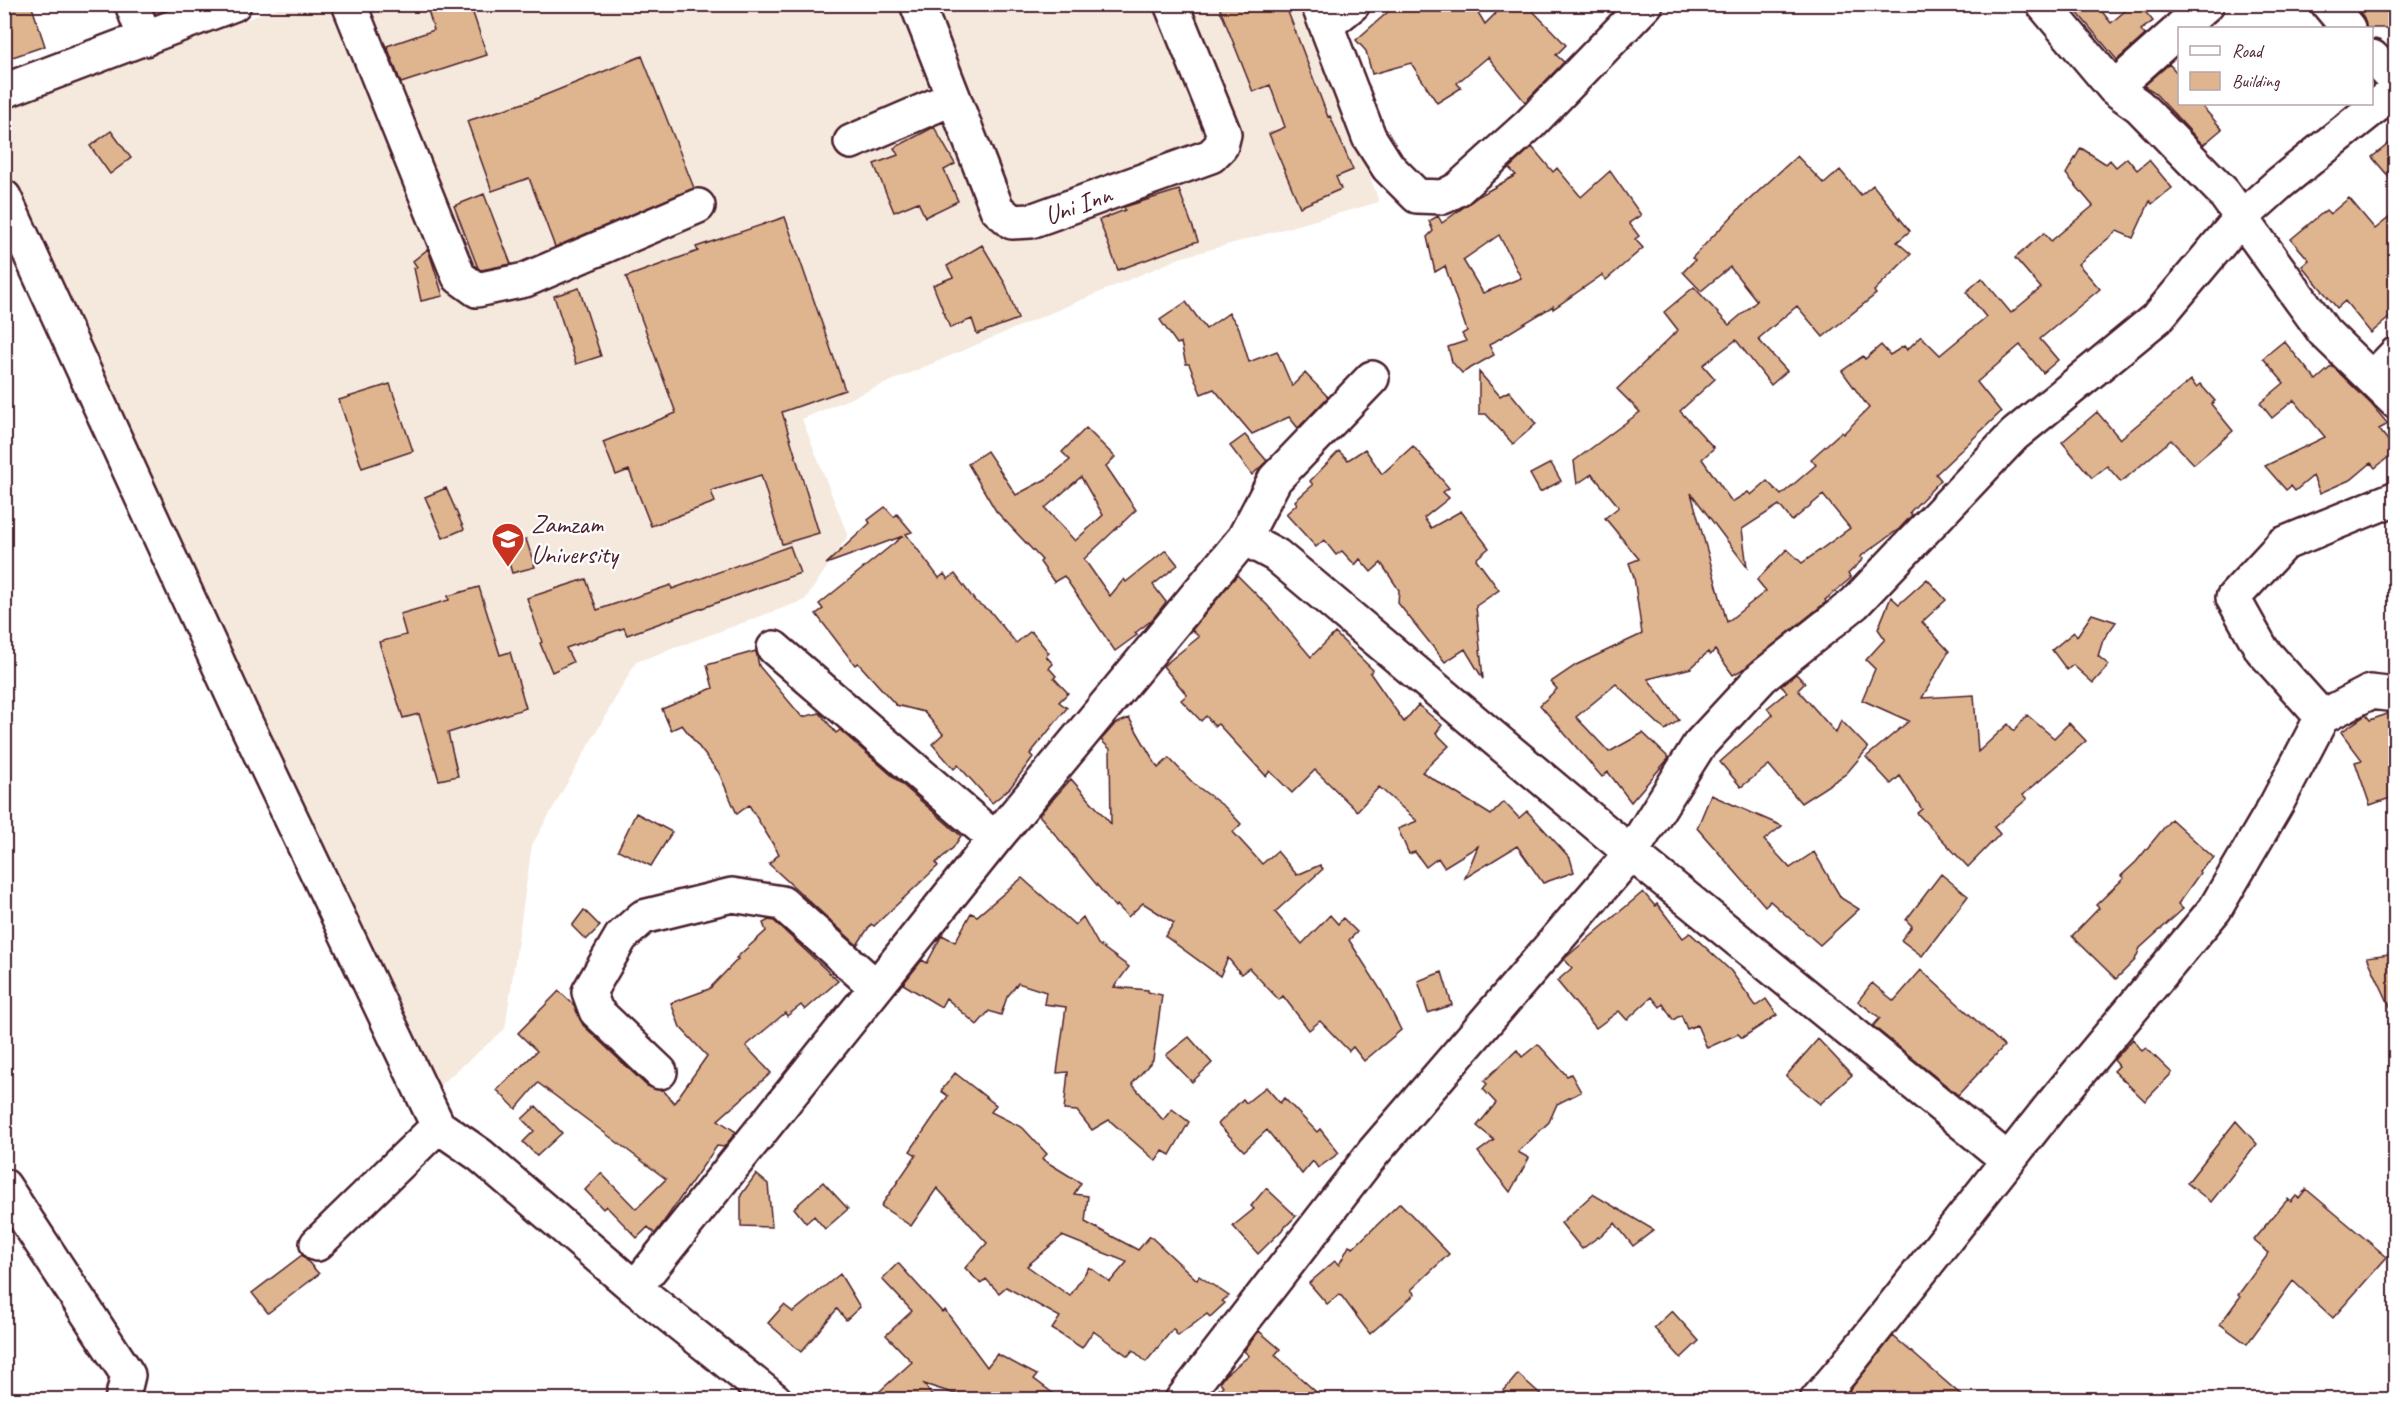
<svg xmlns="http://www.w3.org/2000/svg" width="2400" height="1404" font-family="Caveat,sans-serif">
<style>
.built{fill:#f5e9dd}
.building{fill:#deb58f;stroke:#4a1f2b;stroke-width:1.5;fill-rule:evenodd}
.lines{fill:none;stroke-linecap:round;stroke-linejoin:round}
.minor-casing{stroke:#4a1f2b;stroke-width:38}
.minor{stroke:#fff;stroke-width:33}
.labels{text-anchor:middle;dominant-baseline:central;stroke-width:4.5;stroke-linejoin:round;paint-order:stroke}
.street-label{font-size:26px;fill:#4a1f2b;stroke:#fff}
.poi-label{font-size:26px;fill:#4a1f2b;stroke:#fff;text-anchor:start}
</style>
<rect width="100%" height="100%" fill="#fff"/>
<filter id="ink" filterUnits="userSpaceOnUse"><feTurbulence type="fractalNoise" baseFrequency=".0167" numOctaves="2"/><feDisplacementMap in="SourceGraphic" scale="12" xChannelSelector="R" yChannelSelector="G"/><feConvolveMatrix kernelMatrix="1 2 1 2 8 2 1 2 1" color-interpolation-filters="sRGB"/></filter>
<g filter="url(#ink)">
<!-- built -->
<path class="built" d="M 1318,4 L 1316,22 L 1379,202 L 1180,258 L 802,419 L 848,536 L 805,600 L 636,662 L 532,845 L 505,1029 L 439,1086 L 5,188 L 5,110 L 285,5 Z"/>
<!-- building -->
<path class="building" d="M 4,4 L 31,4 L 45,46 L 4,60 Z
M 426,4 L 470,4 L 487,55 L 401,83 L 387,46 L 434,30 Z
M 1218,4 L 1285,4 L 1328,117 L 1330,116 L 1353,170 L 1336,177 L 1341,189 L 1300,207 L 1269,134 L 1285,127 L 1270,85 L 1253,92 Z
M 1397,4 L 1473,4 L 1485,24 L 1505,4 L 1526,4 L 1566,45 L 1556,55 L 1564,62 L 1525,102 L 1488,57 L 1457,83 L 1461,88 L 1437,103 L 1411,63 L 1372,74 L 1366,51 L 1356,40 Z
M 2070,4 L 2096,4 L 2111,23 L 2133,4 L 2139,4 L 2153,21 L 2141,30 L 2145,35 L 2117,60 Z
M 2353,4 L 2396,4 L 2396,28 L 2366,28 L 2363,16 Z
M 642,56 L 694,188 L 555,247 L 529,178 L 492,191 L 467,121 L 533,100 Z
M 2169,64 L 2180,76 L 2180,104 L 2200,104 L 2222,129 L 2203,145 L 2153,91 L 2144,86 Z
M 934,127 L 955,164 L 944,170 L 958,201 L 925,217 L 918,202 L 894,212 L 874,164 L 898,155 L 894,148 Z
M 111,131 L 131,158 L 110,174 L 90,146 Z
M 2396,138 L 2396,185 L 2372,157 Z
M 1532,147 L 1553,172 L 1557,168 L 1581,197 L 1610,171 L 1641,215 L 1629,223 L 1639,236 L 1635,239 L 1643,248 L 1606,280 L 1602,275 L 1553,309 L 1553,306 L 1489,345 L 1494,355 L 1462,373 L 1452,362 L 1448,347 L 1466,341 L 1462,334 L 1467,331 L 1445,266 L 1435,272 L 1427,237 L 1433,231 L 1429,221 L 1438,216 L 1442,223 L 1479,196 L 1516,175 L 1509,168 ZM 1499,235 L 1521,278 L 1483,293 L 1463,260 Z
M 2081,148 L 2106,164 L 2110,160 L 2116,167 L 2127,158 L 2137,170 L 2149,160 L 2172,188 L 2152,204 L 2150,201 L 2133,238 L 2117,231 L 2078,264 L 2100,289 L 2040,339 L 2058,360 L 2043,373 L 2020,345 L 1977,382 L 2001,412 L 1936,474 L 1941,480 L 1910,512 L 1912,515 L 1899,529 L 1860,557 L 1863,559 L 1848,574 L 1851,578 L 1825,600 L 1826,602 L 1745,668 L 1733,675 L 1715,650 L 1710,655 L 1708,652 L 1691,668 L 1648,679 L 1679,720 L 1665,730 L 1616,684 L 1576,717 L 1609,752 L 1643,733 L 1669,758 L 1631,802 L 1608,772 L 1602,777 L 1540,705 L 1557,689 L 1551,682 L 1576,665 L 1642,634 L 1634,577 L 1629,563 L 1639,559 L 1605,518 L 1619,507 L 1592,474 L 1577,484 L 1574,461 L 1640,412 L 1617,389 L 1678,330 L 1664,312 L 1694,287 L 1729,325 L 1757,301 L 1730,267 L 1701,291 L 1683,272 L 1695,260 L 1692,258 L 1738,210 L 1797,156 L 1824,184 L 1840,170 L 1861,195 L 1873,185 L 1910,231 L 1897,242 L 1911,254 L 1874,291 L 1876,294 L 1823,337 L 1797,306 L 1758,339 L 1787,371 L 1771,385 L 1736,340 L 1703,365 L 1715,379 L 1680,411 L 1714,448 L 1702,459 L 1732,502 L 1748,492 L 1751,495 L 1767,481 L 1781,495 L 1816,465 L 1811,459 L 1841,432 L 1843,434 L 1869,408 L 1842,371 L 1863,356 L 1865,359 L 1881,345 L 1890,355 L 1904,346 L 1907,350 L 1921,336 L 1940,355 L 1986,317 L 1966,292 L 1982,278 L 2011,313 L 2041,288 L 2015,258 L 2044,233 L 2051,241 L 2093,206 L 2066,174 ZM 1691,493 L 1747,567 L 1742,529 L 1779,505 L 1792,521 L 1823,495 L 1850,528 L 1802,563 L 1787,549 L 1757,580 L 1766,591 L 1727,622 Z
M 1179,190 L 1198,241 L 1118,270 L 1099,220 L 1125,210 L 1124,207 Z
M 484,194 L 511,264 L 481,270 L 478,268 L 454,206 Z
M 2349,198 L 2375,229 L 2396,212 L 2396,312 L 2371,333 L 2345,301 L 2337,308 L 2302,266 L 2309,260 L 2291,239 L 2326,210 L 2330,214 Z
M 785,217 L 845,390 L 782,412 L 819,533 L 782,544 L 761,475 L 711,491 L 715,502 L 651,526 L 629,470 L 616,475 L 603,442 L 676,413 L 626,277 L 698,251 L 696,247 Z
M 982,245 L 1006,285 L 1018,319 L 977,334 L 972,319 L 950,328 L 933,285 L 953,277 L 947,266 Z
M 428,249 L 443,296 L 421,301 L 414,268 L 417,267 L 413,261 Z
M 579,288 L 601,356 L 576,364 L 554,296 Z
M 1186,302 L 1206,329 L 1229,313 L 1239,328 L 1249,362 L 1277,351 L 1292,386 L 1305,373 L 1328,397 L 1298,428 L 1289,417 L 1252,434 L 1214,389 L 1201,394 L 1189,364 L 1186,364 L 1181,343 L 1177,344 L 1160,320 Z
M 2284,341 L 2316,380 L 2332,366 L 2371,404 L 2388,424 L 2379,429 L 2396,451 L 2375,468 L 2371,463 L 2352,479 L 2320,493 L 2313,476 L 2295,491 L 2291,486 L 2286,490 L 2265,466 L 2325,437 L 2294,400 L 2272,418 L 2260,403 L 2284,383 L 2263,358 Z
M 1479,372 L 1500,396 L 1509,391 L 1536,424 L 1513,444 L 1486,414 L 1479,414 Z
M 2191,380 L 2196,387 L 2200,384 L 2215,401 L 2211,404 L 2233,431 L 2194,464 L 2171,440 L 2121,482 L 2107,466 L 2092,478 L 2062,442 L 2097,412 L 2120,439 Z
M 390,384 L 413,451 L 362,468 L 339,400 Z
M 1086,428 L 1115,457 L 1106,466 L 1136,510 L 1084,559 L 1110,596 L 1124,579 L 1126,582 L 1166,550 L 1178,565 L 1153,585 L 1166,602 L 1152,620 L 1135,633 L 1137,635 L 1115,651 L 1064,576 L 1054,582 L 1040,562 L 1042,560 L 996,511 L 968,464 L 987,451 L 1016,495 L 1048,478 L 1070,460 L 1062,452 ZM 1081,477 L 1103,515 L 1075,541 L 1045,508 Z
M 1245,435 L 1267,461 L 1252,475 L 1230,446 Z
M 1413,446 L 1449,488 L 1443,492 L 1449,498 L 1424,518 L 1431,528 L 1461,511 L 1489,548 L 1476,559 L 1499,590 L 1476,606 L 1483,679 L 1465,649 L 1445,662 L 1398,603 L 1399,590 L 1381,563 L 1371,572 L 1360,559 L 1355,565 L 1342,551 L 1336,555 L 1324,540 L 1316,547 L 1286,514 L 1297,504 L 1295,501 L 1313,485 L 1310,481 L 1339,451 L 1348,460 L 1365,449 L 1382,474 Z
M 1551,463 L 1561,481 L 1540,492 L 1530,474 Z
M 446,488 L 464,529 L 443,538 L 425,497 Z
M 885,507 L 894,517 L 897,514 L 912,532 L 906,534 L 939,578 L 944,574 L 948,579 L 955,574 L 975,601 L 991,612 L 1016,643 L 1031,631 L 1049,653 L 1046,656 L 1053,664 L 1049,668 L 1056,676 L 1054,678 L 1068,693 L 1059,702 L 1067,708 L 1030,754 L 1033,757 L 1010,788 L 992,803 L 958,765 L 954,769 L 932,744 L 943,734 L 924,712 L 896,705 L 858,663 L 855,665 L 816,614 L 823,609 L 819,604 L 903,536 L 826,564 L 870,523 L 868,520 Z
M 526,539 L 535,567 L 512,573 L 504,546 Z
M 790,546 L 800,573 L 627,635 L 624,628 L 566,648 L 573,662 L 552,672 L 540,643 L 542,642 L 527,598 L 586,579 L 597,610 L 671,585 L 672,589 Z
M 1237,575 L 1268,606 L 1311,657 L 1335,633 L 1373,670 L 1370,673 L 1404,722 L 1418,705 L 1442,725 L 1436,733 L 1449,746 L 1422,772 L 1491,815 L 1504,802 L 1519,818 L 1527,811 L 1570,858 L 1574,872 L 1543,883 L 1517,846 L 1465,878 L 1478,846 L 1444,867 L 1438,858 L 1426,867 L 1415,852 L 1409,854 L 1398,829 L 1417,821 L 1379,787 L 1357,811 L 1315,770 L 1292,793 L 1270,771 L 1266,776 L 1218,724 L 1215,726 L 1206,716 L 1201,721 L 1181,700 L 1187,695 L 1163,666 L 1199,637 L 1192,630 Z
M 1927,579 L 1946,600 L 1922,622 L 1949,651 L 1922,698 L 1974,695 L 1978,752 L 2008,724 L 2014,731 L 2027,715 L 2054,738 L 2069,723 L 2086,741 L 2023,795 L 2027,799 L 1994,827 L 2000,834 L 1968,867 L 1917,813 L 1922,809 L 1900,776 L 1891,784 L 1866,757 L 1909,721 L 1862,700 L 1875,669 L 1866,660 L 1885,639 L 1878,629 L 1891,597 L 1899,604 Z
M 479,587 L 500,655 L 510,652 L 526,708 L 448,733 L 458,776 L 439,780 L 419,714 L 403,718 L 379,642 L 406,635 L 400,614 L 449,600 L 448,596 Z
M 2092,614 L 2116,622 L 2103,640 L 2098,656 L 2109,665 L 2093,683 L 2073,665 L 2067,670 L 2052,650 L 2074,632 L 2077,636 Z
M 756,651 L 759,666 L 802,717 L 820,713 L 836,733 L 840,730 L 961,836 L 953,848 L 936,863 L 938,866 L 874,926 L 871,924 L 857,945 L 769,864 L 779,854 L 749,805 L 737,814 L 719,773 L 682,725 L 671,730 L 662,709 L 713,688 L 707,665 Z
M 1796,674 L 1805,683 L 1798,690 L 1836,733 L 1841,720 L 1868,748 L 1846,774 L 1801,803 L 1769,765 L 1741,787 L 1720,762 L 1773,715 L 1767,708 L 1787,692 L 1781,686 Z
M 2390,713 L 2396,713 L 2396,796 L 2370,805 L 2355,762 L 2362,760 L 2341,732 L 2366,715 L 2370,720 Z
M 1129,718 L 1158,768 L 1169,758 L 1194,784 L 1225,807 L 1241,824 L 1233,832 L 1262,864 L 1277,851 L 1297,875 L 1320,865 L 1323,869 L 1275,912 L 1302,944 L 1330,915 L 1338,924 L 1343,918 L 1357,932 L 1349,940 L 1382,992 L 1401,1030 L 1364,1061 L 1353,1047 L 1349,1051 L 1320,1021 L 1309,1030 L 1283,996 L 1279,1000 L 1249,968 L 1241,974 L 1228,958 L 1220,976 L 1165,936 L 1174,923 L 1143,903 L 1128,917 L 1117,905 L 1115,907 L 1039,815 L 1071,779 L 1111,824 L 1110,749 L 1101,740 L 1115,724 Z
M 1711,795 L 1782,826 L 1764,840 L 1790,868 L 1814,852 L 1841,898 L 1859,909 L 1820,945 L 1770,901 L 1765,906 L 1697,828 Z
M 636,813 L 672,832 L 651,866 L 618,850 Z
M 2171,819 L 2214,858 L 2199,871 L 2200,873 L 2178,904 L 2183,909 L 2140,948 L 2135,960 L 2116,979 L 2072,936 L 2099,908 L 2096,905 L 2124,878 L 2121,876 L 2136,862 Z
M 1941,874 L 1968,896 L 1922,956 L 1901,940 L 1912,926 L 1906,920 Z
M 1022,878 L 1075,925 L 1083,917 L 1098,944 L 1129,967 L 1114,987 L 1148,990 L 1148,992 L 1162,995 L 1153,1060 L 1132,1084 L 1163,1120 L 1172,1109 L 1189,1122 L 1170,1155 L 1163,1151 L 1156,1161 L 1109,1120 L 1092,1130 L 1077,1111 L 1064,1110 L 1068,1072 L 1057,1073 L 1066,1007 L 1044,1004 L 1046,992 L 1018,983 L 1007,997 L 1001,1015 L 989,1011 L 977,1025 L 946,998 L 941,1007 L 903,984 L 922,960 L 927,963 L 942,935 L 955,942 L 971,913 L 977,916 Z
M 1643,892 L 1655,906 L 1657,904 L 1683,938 L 1690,933 L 1731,971 L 1756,1006 L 1766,999 L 1777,1015 L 1742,1038 L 1738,1034 L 1707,1048 L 1697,1025 L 1687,1029 L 1681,1015 L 1673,1020 L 1663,1004 L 1660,1007 L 1652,997 L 1627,1020 L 1619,1011 L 1596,1028 L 1557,981 L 1572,968 L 1564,959 Z
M 584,910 L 600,926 L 586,940 L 572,926 Z
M 769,920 L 774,921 L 838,981 L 805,1010 L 801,1005 L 787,1016 L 785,1013 L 746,1046 L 771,1073 L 718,1120 L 736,1132 L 724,1147 L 717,1146 L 655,1234 L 648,1227 L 637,1238 L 606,1206 L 603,1209 L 585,1190 L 601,1173 L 636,1209 L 666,1179 L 538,1083 L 516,1109 L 497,1090 L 537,1051 L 518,1033 L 559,991 L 574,1005 L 583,1025 L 647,1086 L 663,1090 L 674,1103 L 707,1056 L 680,1027 L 671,1003 L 709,989 L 738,959 L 736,958 L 766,931 L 763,923 Z
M 2396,953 L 2396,1019 L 2367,957 Z
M 1921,970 L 2004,1046 L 1958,1095 L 1873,1026 L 1880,1018 L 1858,1001 L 1872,983 L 1894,1001 Z
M 1442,972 L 1452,1005 L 1428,1013 L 1418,981 Z
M 1189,1037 L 1212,1063 L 1192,1082 L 1166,1055 Z
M 1818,1039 L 1852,1075 L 1820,1104 L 1786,1076 Z
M 2133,1039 L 2142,1051 L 2146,1048 L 2172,1073 L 2145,1101 L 2114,1071 L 2119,1066 L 2114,1060 Z
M 1538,1044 L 1567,1076 L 1571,1074 L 1581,1092 L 1557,1104 L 1549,1122 L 1518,1152 L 1529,1158 L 1510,1192 L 1478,1152 L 1494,1140 L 1477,1126 L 1496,1103 L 1483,1089 L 1487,1084 L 1484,1081 L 1517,1050 L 1522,1057 Z
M 955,1073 L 996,1105 L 991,1112 L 1023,1128 L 1047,1154 L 1042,1159 L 1081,1183 L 1074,1194 L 1088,1196 L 1085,1222 L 1138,1250 L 1150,1236 L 1197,1280 L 1199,1276 L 1229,1296 L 1222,1301 L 1225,1303 L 1210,1317 L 1207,1314 L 1178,1336 L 1173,1329 L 1146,1362 L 1133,1350 L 1128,1356 L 1093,1331 L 1082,1348 L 1052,1329 L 1060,1317 L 1006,1287 L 999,1293 L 986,1279 L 981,1284 L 965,1268 L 987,1243 L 937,1188 L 911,1226 L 881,1206 L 916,1155 L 910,1151 L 948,1096 L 941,1091 ZM 1062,1236 L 1127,1262 L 1110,1282 L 1089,1267 L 1070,1296 L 1027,1266 Z
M 1266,1087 L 1280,1103 L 1284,1098 L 1317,1132 L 1320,1129 L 1339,1153 L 1318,1168 L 1313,1161 L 1302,1174 L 1267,1130 L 1244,1151 L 1218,1124 L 1243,1099 L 1246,1103 Z
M 536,1106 L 562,1133 L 537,1156 L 523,1142 L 534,1131 L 522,1119 Z
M 2236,1121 L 2257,1144 L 2211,1202 L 2187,1183 Z
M 756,1174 L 768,1184 L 772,1227 L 741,1226 L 741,1195 Z
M 823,1182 L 848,1209 L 825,1229 L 814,1216 L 806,1223 L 794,1208 Z
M 1266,1188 L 1296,1216 L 1258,1254 L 1233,1226 L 1254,1209 L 1251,1206 Z
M 2306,1189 L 2387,1257 L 2333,1318 L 2293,1281 L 2247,1344 L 2220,1324 L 2240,1297 L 2238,1295 L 2269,1253 L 2253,1240 L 2288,1199 L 2291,1202 L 2296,1196 L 2299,1198 Z
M 1593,1194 L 1594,1195 L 1654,1230 L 1633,1246 L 1615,1223 L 1599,1238 L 1598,1237 L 1582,1249 L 1561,1223 Z
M 1400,1203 L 1449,1254 L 1411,1290 L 1415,1294 L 1370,1334 L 1340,1294 L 1327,1304 L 1309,1283 L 1335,1261 L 1339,1265 L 1349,1246 L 1353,1248 Z
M 302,1255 L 319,1274 L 268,1313 L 252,1293 Z
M 898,1263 L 942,1312 L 945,1310 L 987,1367 L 997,1354 L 1037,1375 L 1034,1379 L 1062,1400 L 974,1400 L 924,1384 L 935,1400 L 870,1400 L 912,1362 L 886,1335 L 912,1311 L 882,1279 Z
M 840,1274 L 860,1307 L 846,1320 L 837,1309 L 801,1352 L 768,1323 L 784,1305 L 793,1312 Z
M 1672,1311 L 1699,1341 L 1681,1358 L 1654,1328 Z
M 1259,1331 L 1280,1349 L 1275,1355 L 1325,1400 L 1207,1400 L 1223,1386 L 1220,1382 L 1225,1375 L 1249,1356 L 1244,1351 Z
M 1893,1336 L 1967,1400 L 1842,1400 Z
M 1518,1374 L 1547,1400 L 1496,1400 Z"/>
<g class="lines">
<!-- minor casing -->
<g class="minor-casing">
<path id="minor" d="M 132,4 L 145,39
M 349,4 L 459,277 L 477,290 L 525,280 L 698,206
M 917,4 L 997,209 L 1012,222 L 1031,221 L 1211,156 L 1221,146 L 1224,134 L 1171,4
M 1318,4 L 1369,137 L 1388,167 L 1417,196 L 1443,197 L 1458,189 L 1530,124 L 1646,4
M 2043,4 L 2114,88 L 2139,106 L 2223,192 L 2324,332 L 2396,402
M 2328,4 L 2348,28
M 1327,25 L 1353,4
M 2180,28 L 2207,4
M 2372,57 L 2396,82
M 2114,88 L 2180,29
M 4,91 L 234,4
M 851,142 L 953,98
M 4,197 L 241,713 L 438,1126
M 1372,378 L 1275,479 L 1244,538 L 1276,555 L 1631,853 L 2008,1160
M 2373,378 L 2396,354
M 774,648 L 995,839
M 2322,717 L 2262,650 L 2233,598 L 2283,544 L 2396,498
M 660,1072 L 596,1011 L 589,992 L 621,937 L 643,917 L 732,895 L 782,903 L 876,987
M 4,1186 L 128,1375 L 122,1400
M 317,1244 L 438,1126 L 480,1155 L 635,1288 L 775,1400
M 635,1288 L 995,839 L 1244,538
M 1182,1400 L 1373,1153 L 1631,853 L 1699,745 L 1762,677 L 1855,603 L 2014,435 L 2158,317 L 2240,219 L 2280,183 L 2396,90
M 1817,1400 L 1846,1366 L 2051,1106 L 2215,909 L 2277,803 L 2322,717 L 2370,692 L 2396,695"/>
</g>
<!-- minor -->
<use href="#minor" class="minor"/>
</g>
</g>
<!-- icons -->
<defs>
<g id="university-pin" transform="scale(1.725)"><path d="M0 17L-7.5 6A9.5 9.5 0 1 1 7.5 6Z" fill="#c8321e" stroke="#fff"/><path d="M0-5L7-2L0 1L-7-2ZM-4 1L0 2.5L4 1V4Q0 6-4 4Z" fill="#fff"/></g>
</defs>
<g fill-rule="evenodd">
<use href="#university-pin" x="508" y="539"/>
</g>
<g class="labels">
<!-- street labels -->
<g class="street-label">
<text transform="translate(1078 205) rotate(-20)">Uni Inn</text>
</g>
<!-- poi labels -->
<g class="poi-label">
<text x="531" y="524">Zamzam<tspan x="531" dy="30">University</tspan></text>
</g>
</g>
<!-- margin -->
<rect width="2400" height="1404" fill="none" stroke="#fff" stroke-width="24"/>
<rect x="12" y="12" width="2376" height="1380" fill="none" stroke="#4a1f2b" stroke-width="2" filter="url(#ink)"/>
<!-- legend -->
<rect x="2178" y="27" width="195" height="78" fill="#ffffff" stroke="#b7a5aa" stroke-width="1.5"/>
<rect x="2190" y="46" width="30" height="9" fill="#ffffff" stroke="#b7a5aa" stroke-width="1.5"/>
<text x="2232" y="57" font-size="18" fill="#4a1f2b">Road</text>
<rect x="2190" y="72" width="30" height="18" fill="#deb58f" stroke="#b7a5aa" stroke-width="1.5"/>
<text x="2232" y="87" font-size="18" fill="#4a1f2b">Building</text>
</svg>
